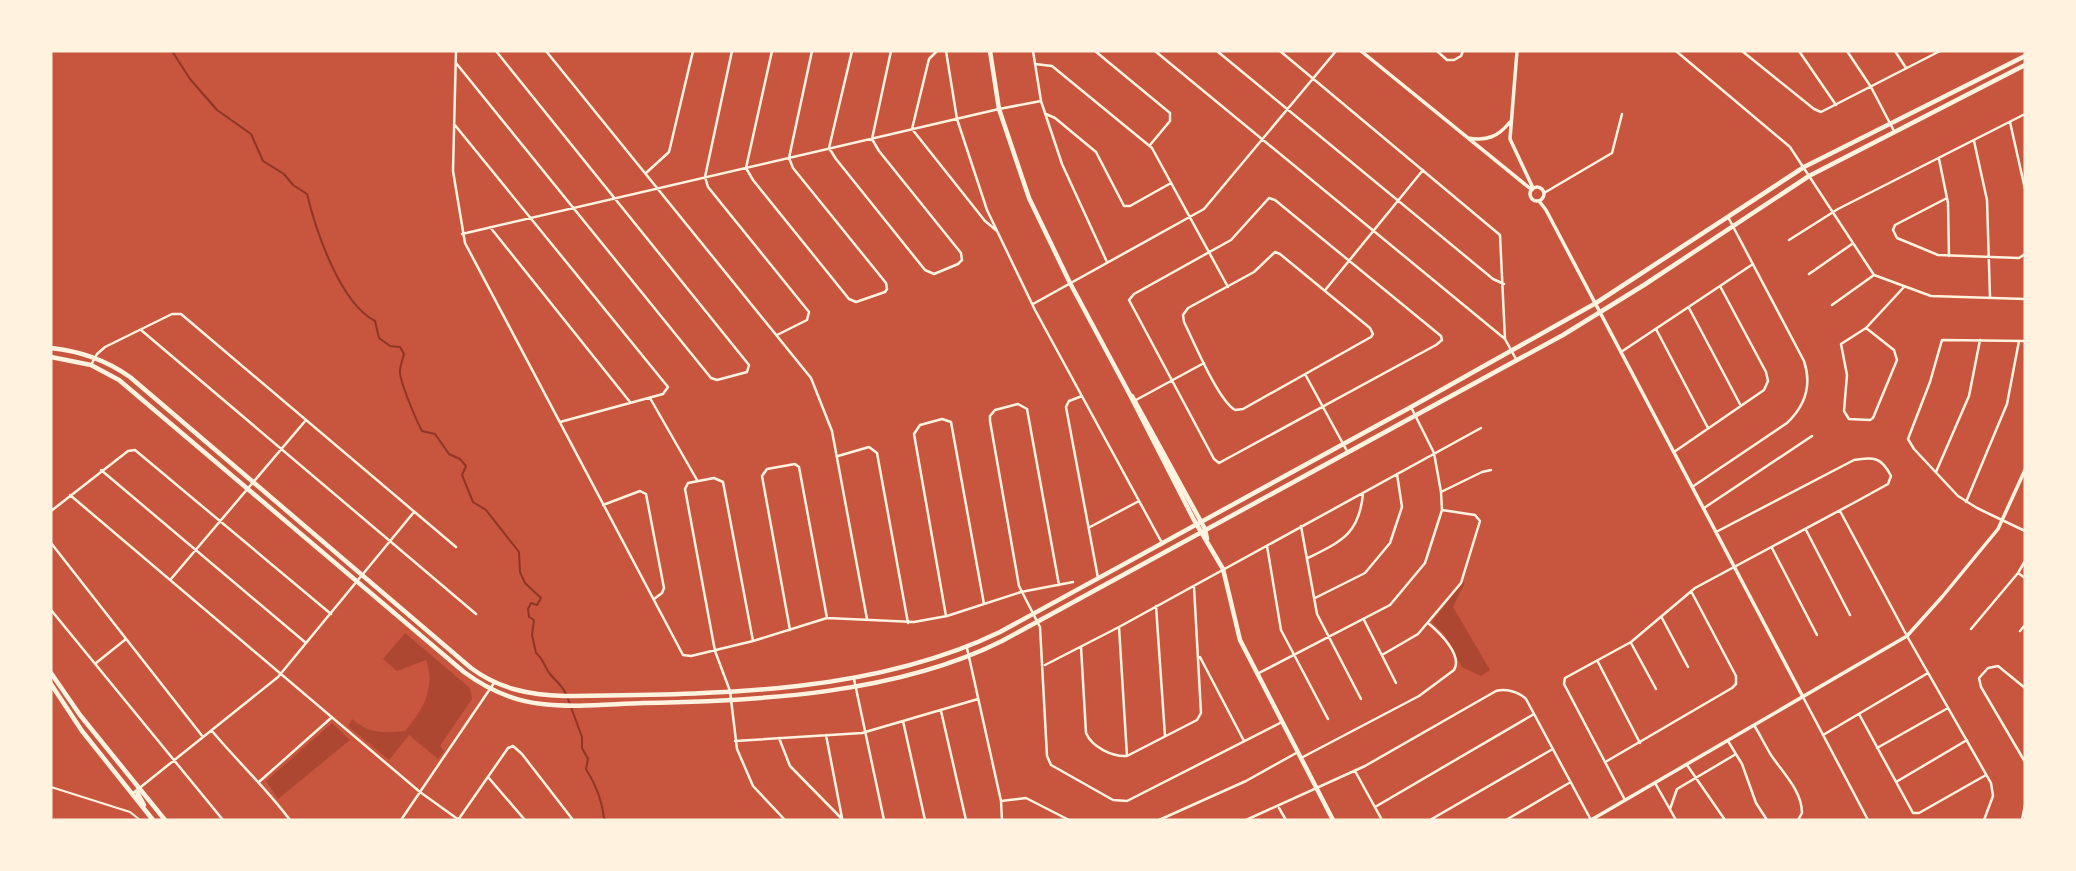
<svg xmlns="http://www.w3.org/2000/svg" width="2076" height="871" font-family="Barlow,sans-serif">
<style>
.green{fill:#ae4732}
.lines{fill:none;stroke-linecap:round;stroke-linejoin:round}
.stream{stroke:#8f3625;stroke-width:2}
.service{stroke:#fff3e0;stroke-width:2}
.minor{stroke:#fff3e0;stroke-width:2.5}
.tertiary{stroke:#fff3e0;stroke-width:3.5}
.secondary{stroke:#fff3e0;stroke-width:4.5}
</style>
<rect width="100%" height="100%" fill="#c8553d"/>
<!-- green -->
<path class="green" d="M 1463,582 L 1465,583 L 1453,607 L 1490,670 L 1481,676 L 1462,667 L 1444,634 L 1432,622 Z
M 405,633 L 470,688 L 472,699 L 440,746 L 444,751 L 438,759 L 409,735 L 389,760 L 348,726 L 352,719 C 370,734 382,733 405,731 C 423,710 436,688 426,660 L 397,671 L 383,659 Z
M 332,723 L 350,740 L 278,799 L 266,781 Z"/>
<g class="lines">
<!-- stream -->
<path class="stream" d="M 172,51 L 190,79 L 217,110 L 251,134 L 263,161 L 284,174 L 293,185 L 307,194 C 316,231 340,303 375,321 L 379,338 L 390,346 L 400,347 L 404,354 C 403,359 400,365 400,371 C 399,380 417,422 422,431 L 435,434 L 449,454 L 460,459 L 466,466 L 462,475 L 473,502 L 486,510 L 519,552 L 520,572 L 525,583 L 541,598 L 537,605 L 531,603 L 528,609 L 529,617 L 534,620 L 532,635 L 536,653 C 544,659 544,667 550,674 C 556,681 562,685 566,694
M 568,699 L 582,737 L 582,748 L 588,759 L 586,769 C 596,785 602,799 604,818 L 607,820"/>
<!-- service -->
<path class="service" d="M 51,787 L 130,812 L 140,820"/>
<!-- minor -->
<path class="minor" d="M 456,51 L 453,171 L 465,243 L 683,655 L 691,656 L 753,641 L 827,618 L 914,622 L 947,616 L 1021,592 L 1073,582
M 546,51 L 811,378 L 832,431 L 867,619
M 732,51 L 705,177 L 708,187 L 809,312 L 807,320 L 777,335
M 772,51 L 746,168 L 753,180 L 849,299 L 856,302 L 885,292 L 887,289 L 886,283 L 793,168 L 789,158 L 812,51
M 852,51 L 829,148 L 836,159 L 925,270 L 934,274 L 958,264 L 962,260 L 961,253 L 879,151 L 872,139 L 891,51
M 937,51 L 929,59 L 912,129 L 985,221 L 997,231
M 946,51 L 957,119 L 987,210 L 1035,310 L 1162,543
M 1033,51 L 1041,101 L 1062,164 L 1107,262
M 1095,51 L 1170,113 L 1170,121 L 1150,145
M 1155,51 L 1505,339
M 1217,51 L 1493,279 L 1504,284
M 1280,51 L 1500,235 L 1505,339 L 1516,359
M 1437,51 L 1447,60 L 1454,60 L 1461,56 L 1463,51
M 1676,51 L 1790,147 L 1874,275 L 1931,296 L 2025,299
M 1742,51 L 1814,109 L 1821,112 L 1940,51
M 1799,51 L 1836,105
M 1847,51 L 1871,87 L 1894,131
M 1895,51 L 1906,68
M 456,63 L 711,378 L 717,380 L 747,372 L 749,365 L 496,51
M 1035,64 L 1052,66 L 1152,148 L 1228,287
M 1046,114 L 1055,118 L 1096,152 L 1124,206 L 1130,206 L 1171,183
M 2010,122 L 2025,189
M 454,124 L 668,387 L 663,394 L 560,422
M 1974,141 L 1987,200 L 1990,297
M 1939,159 L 1948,203 L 1949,256
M 646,173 L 669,152 L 693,51
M 1544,193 L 1612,153 L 1622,114
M 1269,198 L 1275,200 L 1441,336 L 1442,340 L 1436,345 L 1219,463 L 1214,459 L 1129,300 L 1134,294 L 1231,240 Z
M 1947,198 L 1895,225 L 1893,230 L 1897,238 L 1938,255 L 2019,258 L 2025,254
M 490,227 L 630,402
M 462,234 L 999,109 L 1041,101
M 1789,240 L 1838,209 L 2025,114
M 1275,252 L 1280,254 L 1370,328 L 1373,334 L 1371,337 L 1243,409 L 1235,410 C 1218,400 1194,342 1184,322 L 1183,315 L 1188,308 L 1254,272 Z
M 1809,274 L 1852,244
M 1326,289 L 1423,170
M 1033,304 L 1204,209 L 1336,51
M 1832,305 L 1874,275
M 1689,308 L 1741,406
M 1866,328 L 1894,350 L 1897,360 L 1873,418 L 1870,420 L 1849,419 L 1844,411 L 1847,375 L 1841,344 L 1866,328 L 1904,287
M 1656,329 L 1708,428
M 141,330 L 476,614
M 2025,341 L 1942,340 L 1930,382 L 1908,439 L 1914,449 L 1958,496 L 1977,508 L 2025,531
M 1621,352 L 1753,264
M 91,365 L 97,354 L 105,347 L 172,314 L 181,314 L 456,547
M 1305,374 L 1347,451
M 1082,396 L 1069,401 L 1066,407 L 1098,578
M 650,398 L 697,480
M 1136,400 L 1204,363
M 1674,452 L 1764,390 L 1768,381 L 1766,372 L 1720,286
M 838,456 L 869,447 L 877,453 L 908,623
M 101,470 L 306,643
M 1936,472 L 1969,396 L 1980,340
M 1692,487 L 1787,423 C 1805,406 1812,385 1804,361 L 1728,217
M 1441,492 L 1482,472 L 1491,470
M 70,495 L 420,792 L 459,820
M 1966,502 L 2007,404 L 2019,341
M 603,505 L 640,491 L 646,494 L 664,588 L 662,593 L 654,599
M 1704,508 L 1812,436
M 51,511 L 128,451 L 135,450 L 331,614
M 1840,511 L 1907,636 L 1991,783 L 1993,796 L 1984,820
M 1301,526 L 1317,614 L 1361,699
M 1090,527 L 1139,501
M 1806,530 L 1850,615
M 51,543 L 203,737
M 1267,546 L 1281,630 L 1328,719
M 1772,548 L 1817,635
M 1308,558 C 1342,541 1359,534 1363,494
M 2018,573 L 2025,578
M 171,579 L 306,420
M 1059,585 L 1027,409 L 1018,404 L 995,410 L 990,416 L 990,421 L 1019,586 L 1040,627 L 1047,756 L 1051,765 L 1113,800 L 1127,801 L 1282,722
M 1315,598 L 1365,573 L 1390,543 L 1402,507 L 1397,474
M 1156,606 L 1165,736
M 51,610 L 223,820
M 946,616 L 914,434 L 920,425 L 942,419 L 951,422 L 984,604
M 1662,618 L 1688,667
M 1364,620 L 1396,683
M 1119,627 L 1127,756
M 1971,629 L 2018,573 L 2025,561
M 790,630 L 762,476 L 767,469 L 795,464 L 799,467 L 827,618
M 2020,631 L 2025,625
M 753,641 L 723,482 L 714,478 L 688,483 L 685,489 L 715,651 L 730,691 L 737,749 L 753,786 L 785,820
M 1631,643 L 1656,689
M 1081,647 L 1086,733 C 1092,747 1112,757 1127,756 L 1197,720 L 1201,713 L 1194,587
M 967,648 L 1001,801 L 1002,820
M 1382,655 L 1418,634 L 1461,583 L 1480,521 L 1475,515 L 1442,510
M 1200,657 L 1244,741
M 1598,662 L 1640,743
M 96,663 L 126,639
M 1045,665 L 1119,627 L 1481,428
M 1257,674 L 1390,605 L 1425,563 L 1442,510 L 1441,492 L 1434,453 L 1411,407
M 854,679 L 884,820
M 2025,688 L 1998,666 L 1988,668 L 1979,678 L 1981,687 L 2025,762
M 1803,697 L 1868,820
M 941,711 L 966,820
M 1859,714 L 1913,813 L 1919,813 L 1986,775
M 903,721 L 925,820
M 1754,725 C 1760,735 1765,745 1771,755 C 1783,773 1802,791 1802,813 L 1798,820
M 212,731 C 238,762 266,788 290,820
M 826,735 L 842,818
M 1823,735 L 1928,673
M 779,738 L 790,766 L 843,820
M 735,741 L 862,733 L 978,699
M 1728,741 L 1742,764 L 1756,803 L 1767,820
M 1877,748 L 1948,708
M 1301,758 L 1419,696 L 1454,670 C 1463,655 1439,632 1428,623
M 1607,761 L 1732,688 L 1736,684 L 1736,676 L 1691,591
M 1687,765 L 1725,820
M 1355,771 L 1382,820
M 488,777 L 525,820
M 260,781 L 331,718
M 1896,782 L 1967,740
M 1655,783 L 1676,820
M 132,794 L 278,677 L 414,512
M 1625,800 L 1564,684 L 1565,678 L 1631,642 L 1695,588 L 1859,500 L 1888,484 L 1891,476 C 1882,458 1874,456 1854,460 L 1716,532
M 1001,801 L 1026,798 L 1069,820
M 1375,807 L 1534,714
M 1279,808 L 1286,820
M 1670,809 L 1677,789 L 1736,754
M 401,820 L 494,683
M 458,820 L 508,748 L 513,746 L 522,754 L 573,820
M 1159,820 L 1246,781 L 1298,752
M 1246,820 L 1365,766 L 1496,691 C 1505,688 1519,692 1526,699 L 1591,820
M 1430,820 L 1551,750
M 1506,820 L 1569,783
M 2022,820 L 2025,805"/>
<!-- tertiary -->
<path class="tertiary" d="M 1361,51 L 1532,190
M 1517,51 L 1510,139 L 1533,188
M 1468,138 C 1487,141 1498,137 1510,122
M1530 194a7 7 0 1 1 14 0a7 7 0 1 1-14 0Z
M 1539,201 L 1546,210 L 1803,697
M 1591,820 L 1907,636 L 1942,597 L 1998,529 L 2025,470"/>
<!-- secondary -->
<path class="secondary" d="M 990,51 L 999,109 L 1029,198 L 1070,283 L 1129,393 L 1194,520 L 1223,569 L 1240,640 L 1333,820
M 51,348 C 80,351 106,360 130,377 L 471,668 C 499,689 530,695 564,696 C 709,694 867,696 1000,632 L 1411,407 L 1596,303 L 1804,167 L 2025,56
M 51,357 L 91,365 L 119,380 L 464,672 C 487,689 514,701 542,704 C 575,708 610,704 643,703 C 759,701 896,694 1002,641 L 1563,335 L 1644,285 L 1809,176 L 2025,65
M 1132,396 L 1205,529 L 1207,539
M 51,673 L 80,715 L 165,820
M 51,684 L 82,731 L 153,820
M 139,788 L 137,792 L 144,805"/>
</g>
<!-- border -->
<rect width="2076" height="871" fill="none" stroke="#fff3e0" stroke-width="105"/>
</svg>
